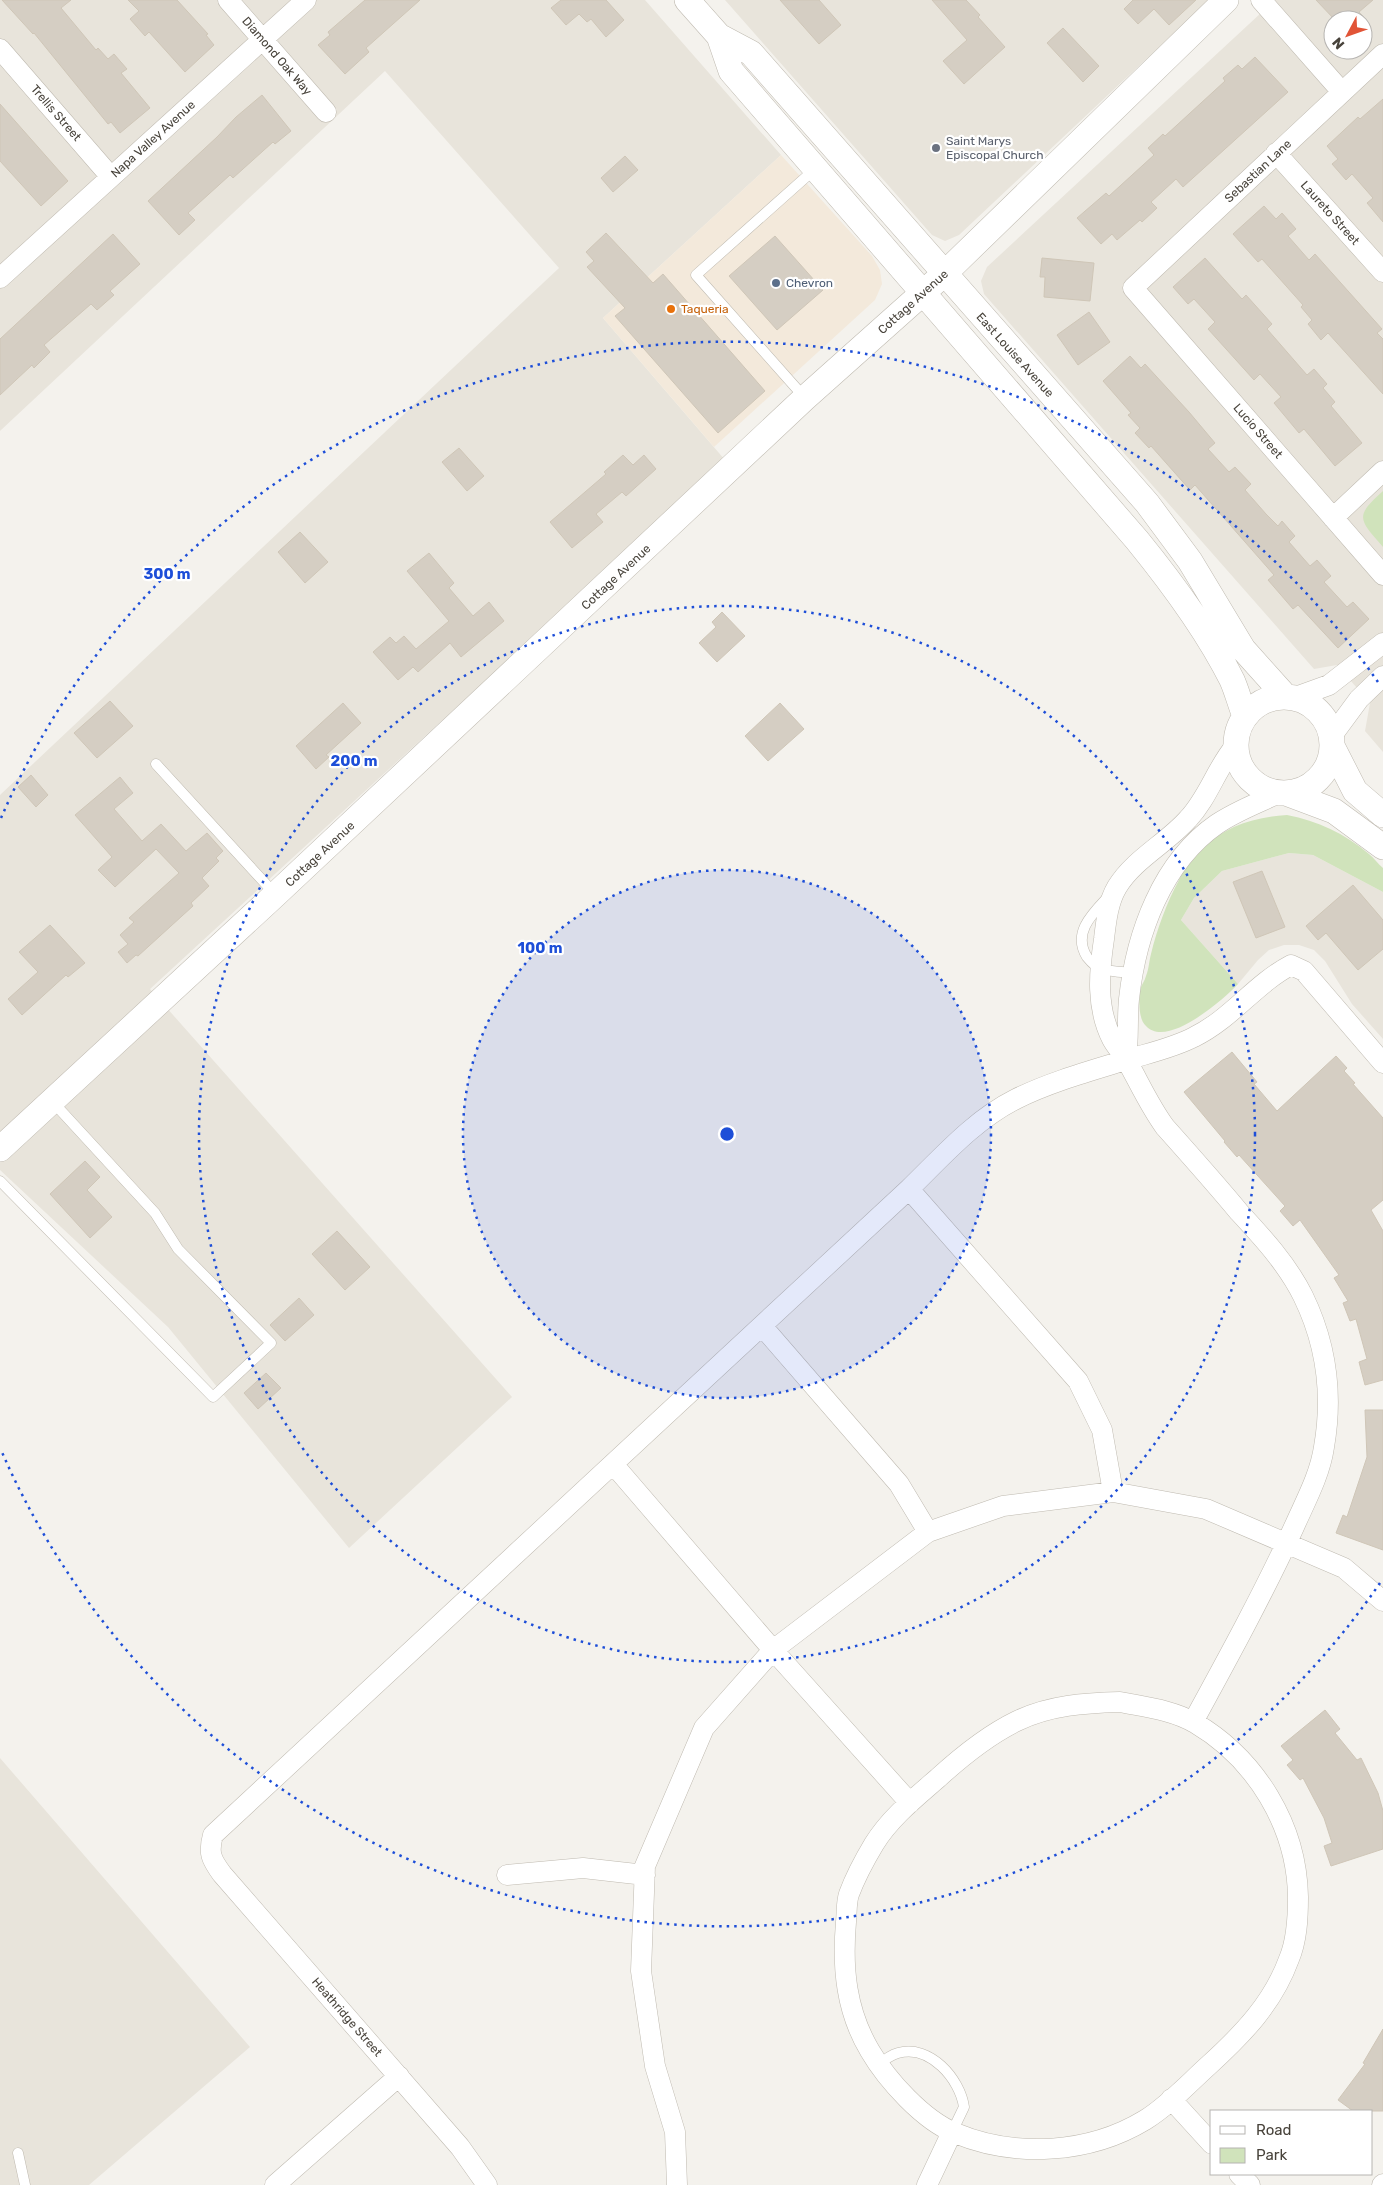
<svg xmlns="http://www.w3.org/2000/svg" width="1383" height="2185" font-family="Rubik,sans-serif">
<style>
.residential{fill:#e8e4db;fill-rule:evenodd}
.commercial{fill:#f3e9db}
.green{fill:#d0e3bb}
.building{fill:#d5cec3;stroke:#cfc6b7}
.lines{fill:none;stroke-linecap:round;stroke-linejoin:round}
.service-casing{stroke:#bfbab0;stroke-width:11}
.minor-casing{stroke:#bfbab0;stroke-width:21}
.tertiary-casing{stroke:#bfbab0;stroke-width:26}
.service{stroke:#fff;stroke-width:10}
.minor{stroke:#fff;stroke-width:20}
.tertiary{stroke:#fff;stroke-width:25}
.ring{fill:none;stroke:#1d4ed8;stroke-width:2.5;stroke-dasharray:2.5 5}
.worship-dot{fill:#6b7280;stroke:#fff;stroke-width:2}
.service-dot{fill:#5c6f8a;stroke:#fff;stroke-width:2}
.food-dot{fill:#e8710a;stroke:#fff;stroke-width:2}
.labels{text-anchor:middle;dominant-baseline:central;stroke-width:4.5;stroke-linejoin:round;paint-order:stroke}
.street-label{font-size:12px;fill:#48433b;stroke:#fff}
.worship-label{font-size:12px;fill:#5b616d;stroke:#fff;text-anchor:start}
.service-label{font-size:12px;fill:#4e5e75;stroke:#fff;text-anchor:start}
.food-label{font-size:12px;fill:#c56008;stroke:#fff;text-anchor:start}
.centre{fill:#1d4ed8;stroke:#fff;stroke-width:2.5}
.ring-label{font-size:15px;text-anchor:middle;font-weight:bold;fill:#1d4ed8;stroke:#fff;stroke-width:4.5;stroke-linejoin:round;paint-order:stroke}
</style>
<rect width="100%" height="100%" fill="#f4f2ed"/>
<!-- residential -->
<path class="residential" d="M 0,0 L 645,0 L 781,155 L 603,318 L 725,460 L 150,989 L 512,1397 L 349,1548 L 168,1327 L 0,1170 L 0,795 L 559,268 L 385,71 L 0,431 Z
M 725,0 L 1209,0 L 959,235 L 945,241 L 932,235 Z
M 1275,0 L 1383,0 L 1383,752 L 1365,731 L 1370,703 L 1337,665 L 1314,669 L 984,294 L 981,281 L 987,267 ZM 1333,20 L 1363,20 L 1363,50 L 1333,50 Z
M 1289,853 L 1313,855 L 1383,892 L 1383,1039 L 1352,1004 L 1325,961 L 1314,950 L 1299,945 L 1284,945 L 1269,950 L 1258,960 L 1238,984 L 1181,920 L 1194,898 L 1222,871 Z
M 0,1758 L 250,2047 L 89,2185 L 0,2185 Z"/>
<!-- commercial -->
<path class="commercial" d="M 781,155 L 872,256 L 880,270 L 882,284 L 875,300 L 714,447 L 603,318 Z"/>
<!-- green -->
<path class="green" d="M 1383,491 L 1383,547 C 1359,519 1354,517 1383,491 Z
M 1287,815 C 1318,821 1344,833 1369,854 C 1374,858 1378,864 1383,868 L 1383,892 L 1313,855 L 1289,853 L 1222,871 L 1194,898 L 1181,920 L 1238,984 C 1223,1000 1167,1049 1146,1026 C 1138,1019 1139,1000 1140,990 C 1141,985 1145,981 1146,976 C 1149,969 1149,961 1151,954 C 1157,929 1167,902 1179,880 C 1185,868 1192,858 1201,849 C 1226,826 1253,817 1287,815 Z"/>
<!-- building -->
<path class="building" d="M 2,0 L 71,0 L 61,8 L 96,50 L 98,48 L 108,59 L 114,54 L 127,69 L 121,73 L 150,108 L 120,133 L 111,122 L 108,124 L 34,33 L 33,34 Z
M 128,0 L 177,0 L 208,34 L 206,35 L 214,45 L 185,72 L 149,32 L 145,36 L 130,19 L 139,11 Z
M 365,0 L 420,0 L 366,48 L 369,52 L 345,74 L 318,45 L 330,35 L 328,32 Z
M 561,0 L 606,0 L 624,20 L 606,37 L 591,19 L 587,22 L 579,14 L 566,25 L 551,8 Z
M 780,0 L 819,0 L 841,25 L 819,44 Z
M 932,0 L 966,0 L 980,15 L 978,17 L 1005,47 L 964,84 L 943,61 L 967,40 Z
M 1133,0 L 1196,0 L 1169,25 L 1154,9 L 1138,24 L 1124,9 Z
M 1316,0 L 1373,0 L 1359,12 L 1366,20 L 1335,20 Z
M 1063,28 L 1099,66 L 1083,82 L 1047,43 Z
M 1255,57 L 1288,92 L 1183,187 L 1176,179 L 1151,202 L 1157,208 L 1142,222 L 1140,220 L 1117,240 L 1112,234 L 1101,244 L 1077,218 L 1106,193 L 1109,196 L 1154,155 L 1148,148 L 1163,134 L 1165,136 L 1225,81 L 1223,78 L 1238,65 L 1242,69 Z
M 262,95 L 291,131 L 275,144 L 273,142 L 233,178 L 230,175 L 188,213 L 195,220 L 179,235 L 148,201 L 217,137 L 236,117 Z
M 1383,99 L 1383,222 L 1367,203 L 1373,198 L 1352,174 L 1346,180 L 1332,164 L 1338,159 L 1327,146 L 1358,117 L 1360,119 Z
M 0,104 L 68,181 L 41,206 L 0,161 Z
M 625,156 L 638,170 L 613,192 L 601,178 Z
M 1264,206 L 1276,219 L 1282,213 L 1296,229 L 1288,236 L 1309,260 L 1315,254 L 1382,329 L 1377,333 L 1383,339 L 1383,394 L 1328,333 L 1321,340 L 1308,324 L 1312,320 L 1301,307 L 1303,305 L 1262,259 L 1258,262 L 1233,234 Z
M 606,233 L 653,283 L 663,274 L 765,391 L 718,433 L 615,316 L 625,308 L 587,267 L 594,261 L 586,252 Z
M 113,234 L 140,264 L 110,291 L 114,295 L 97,310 L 91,304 L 44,345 L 50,352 L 34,368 L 32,365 L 0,395 L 0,339 Z
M 775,236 L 823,290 L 777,330 L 729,276 Z
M 1042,258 L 1094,263 L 1090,301 L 1044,297 L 1045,277 L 1040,277 Z
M 1205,258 L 1242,299 L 1246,295 L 1272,324 L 1267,329 L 1307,375 L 1314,369 L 1327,384 L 1323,388 L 1335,402 L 1331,406 L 1362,443 L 1335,466 L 1304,429 L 1299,433 L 1274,403 L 1281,397 L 1260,374 L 1254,380 L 1208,329 L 1215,322 L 1194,299 L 1188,304 L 1173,287 Z
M 1089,312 L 1110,342 L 1078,365 L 1057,335 Z
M 1130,356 L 1141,368 L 1145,364 L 1189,412 L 1215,443 L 1208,449 L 1229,472 L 1235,467 L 1251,484 L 1245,490 L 1266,514 L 1278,526 L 1282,521 L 1295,536 L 1289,542 L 1310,566 L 1317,560 L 1331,576 L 1324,582 L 1347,607 L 1353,602 L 1369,619 L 1338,648 L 1298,605 L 1293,609 L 1268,580 L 1274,575 L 1195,485 L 1190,490 L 1151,446 L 1149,448 L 1135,433 L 1140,428 L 1128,415 L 1131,413 L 1103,381 Z
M 459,448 L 484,476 L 467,491 L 442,462 Z
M 623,455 L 633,465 L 644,455 L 656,469 L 626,496 L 622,492 L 596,514 L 603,522 L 572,548 L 550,522 L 606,474 L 604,472 Z
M 300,532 L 328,562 L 305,583 L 278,552 Z
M 429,553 L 454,583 L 449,588 L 473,616 L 489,602 L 504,621 L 461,657 L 450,643 L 418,672 L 413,667 L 398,680 L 373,652 L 390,637 L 396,643 L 404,636 L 416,649 L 449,621 L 407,571 Z
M 722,612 L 745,636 L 717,662 L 699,643 L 716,627 L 712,622 Z
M 110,701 L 133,726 L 97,758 L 74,733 Z
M 343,703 L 361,723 L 326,755 L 329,757 L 316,769 L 296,746 Z
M 780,703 L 804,729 L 768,761 L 745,736 Z
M 31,775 L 48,795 L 36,807 L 18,787 Z
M 120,777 L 133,793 L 114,809 L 142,841 L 161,824 L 186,851 L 207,833 L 223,851 L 216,858 L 219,861 L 202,878 L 209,886 L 191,903 L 193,906 L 138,956 L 136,955 L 127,963 L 118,952 L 128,944 L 120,935 L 134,922 L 129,918 L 179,873 L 156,849 L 115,887 L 98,870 L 112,857 L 75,815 Z
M 1262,871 L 1285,927 L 1256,938 L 1233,882 Z
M 1353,885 L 1383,920 L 1383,949 L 1358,970 L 1326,933 L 1318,940 L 1306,926 Z
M 50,925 L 85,963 L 68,977 L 66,975 L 22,1015 L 8,999 L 38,972 L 19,952 Z
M 1232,1052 L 1257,1082 L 1254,1084 L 1277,1111 L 1336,1056 L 1347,1068 L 1344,1071 L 1355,1083 L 1353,1084 L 1383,1118 L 1383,1200 L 1371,1210 L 1383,1231 L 1383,1380 L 1365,1385 L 1359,1362 L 1367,1359 L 1356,1319 L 1350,1321 L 1343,1303 L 1348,1301 L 1334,1278 L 1339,1275 L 1300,1220 L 1293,1226 L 1280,1211 L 1285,1206 L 1239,1155 L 1237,1157 L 1224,1142 L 1225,1141 L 1184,1092 Z
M 85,1161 L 100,1177 L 87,1190 L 112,1217 L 90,1238 L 50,1194 Z
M 337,1231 L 370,1267 L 345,1290 L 312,1254 Z
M 299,1298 L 314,1315 L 285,1341 L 270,1325 Z
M 266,1373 L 281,1388 L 258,1409 L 244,1393 Z
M 1365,1410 L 1383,1410 L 1383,1550 L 1336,1533 L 1343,1515 L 1347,1517 L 1367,1457 Z
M 1325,1710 L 1340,1729 L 1335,1733 L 1357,1760 L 1361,1758 L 1378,1793 L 1383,1811 L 1383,1849 L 1331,1866 L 1324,1846 L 1332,1843 L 1324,1818 L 1303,1778 L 1300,1780 L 1287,1765 L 1293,1760 L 1281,1746 Z
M 1383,2029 L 1383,2111 L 1353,2111 L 1338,2100 L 1365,2064 L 1363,2063 Z"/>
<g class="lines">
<!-- service casing -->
<g class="service-casing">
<path id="service" d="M 805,398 L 696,275 L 815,169
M 156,764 L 275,894
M 1108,897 C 1092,914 1072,933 1087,957 C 1091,962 1097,968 1102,969 C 1112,972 1123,972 1133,973
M 0,1181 L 213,1397 L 271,1343 L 178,1249 L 155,1213 L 52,1101
M 878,2065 C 884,2060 891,2055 898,2053 C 930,2044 960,2079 964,2107 L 952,2132
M 18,2153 L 25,2185"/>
</g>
<!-- minor casing -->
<g class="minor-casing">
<path id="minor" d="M 228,0 L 326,112
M 1261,0 L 1342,92
M 0,49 L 111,177
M 1383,54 L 1133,288 L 1383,575
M 1276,153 L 1383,272
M 0,278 L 306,0
M 1333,518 L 1383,471
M 1293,698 L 1329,685 L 1383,643
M 1331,737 L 1359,699 L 1383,676
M 1126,1059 C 1129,1039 1127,1019 1129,999 C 1136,934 1162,862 1217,824 C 1236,811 1258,803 1279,793
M 909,1189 L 1078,1381 L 1102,1430 L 1113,1492
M 762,1326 L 899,1484 L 928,1532
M 613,1464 L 773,1650 L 910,1803
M 1120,1702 C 1145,1707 1173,1710 1195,1723 C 1256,1759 1297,1826 1298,1897 C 1298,1918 1297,1940 1289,1959 C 1273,2003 1243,2034 1209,2065 C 1189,2083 1169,2105 1145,2120 C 1089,2154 1015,2158 955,2133 C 923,2120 887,2080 870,2051 C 846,2011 842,1968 846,1922 C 847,1913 846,1903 849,1894 C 855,1878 865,1859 874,1844 C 890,1818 915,1798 938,1778 C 961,1757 988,1735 1017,1721 C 1050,1705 1085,1703 1120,1702 Z
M 1193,1722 C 1228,1658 1263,1594 1294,1527 C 1305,1502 1320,1475 1324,1447 C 1333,1395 1326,1343 1303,1296 C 1287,1264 1263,1238 1239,1212 C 1215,1183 1190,1155 1165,1127 C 1149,1105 1140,1084 1127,1061 C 1123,1053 1116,1047 1112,1039 C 1096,1008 1099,972 1104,939 C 1106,922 1108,902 1117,887 C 1134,859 1167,843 1188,819 C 1208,798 1216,769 1235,746
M 507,1875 L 583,1868 L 645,1875
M 1171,2099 L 1212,2144
M 1239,2174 L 1250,2185
M 275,2185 L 399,2076
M 487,2185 L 460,2147 L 222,1874 C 211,1859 208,1853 213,1835 L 909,1189 C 942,1157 974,1120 1016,1099 C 1050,1082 1090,1071 1126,1060 C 1149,1053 1173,1048 1194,1037 C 1231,1019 1255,984 1291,965 L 1304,971 L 1383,1063
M 677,2185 L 675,2132 L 655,2066 L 641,1971 L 645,1866 L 704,1728 L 773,1650 L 928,1532 L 1003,1506 L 1113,1492 L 1206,1509 L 1344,1568 L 1383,1601
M 927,2185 L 952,2132
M 1382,2185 L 1383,2184"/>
</g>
<!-- tertiary casing -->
<g class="tertiary-casing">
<path id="tertiary" d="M 687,0 L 719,36 L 751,53 L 1147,503 L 1190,561 L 1243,649 L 1286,697
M 719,36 L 731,71 L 1137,540 C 1172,583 1207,630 1232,680 C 1237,691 1240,704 1245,716
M1236 745a48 48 0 1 1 96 0a48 48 0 1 1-96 0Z
M 1332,746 L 1355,791 L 1383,815
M 1286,793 L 1334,811 L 1383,847
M 0,1149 L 275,895 L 805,398 L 944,274 L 1226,0"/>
</g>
<!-- service -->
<use href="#service" class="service"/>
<!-- minor -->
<use href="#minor" class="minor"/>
<!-- tertiary -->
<use href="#tertiary" class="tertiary"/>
</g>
<!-- distance rings -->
<circle cx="727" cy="1134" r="264" fill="#1d4ed8" fill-opacity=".12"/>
<g class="ring">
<circle cx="727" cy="1134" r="264"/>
<circle cx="727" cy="1134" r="528"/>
<path d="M1380 1583A792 792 0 0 1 1 1450M1 818A792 792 0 0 1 1380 685"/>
</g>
<!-- markers -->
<circle class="worship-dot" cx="936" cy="148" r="5"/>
<circle class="service-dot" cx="776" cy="283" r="5"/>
<circle class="food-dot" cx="671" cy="309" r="5"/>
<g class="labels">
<!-- street labels -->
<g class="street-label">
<text transform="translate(277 56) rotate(49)">Diamond Oak Way</text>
<text transform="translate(56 113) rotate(49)">Trellis Street</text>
<text transform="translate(153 139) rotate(-42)">Napa Valley Avenue</text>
<text transform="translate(1258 171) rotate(-43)">Sebastian Lane</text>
<text transform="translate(1330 213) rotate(48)">Laureto Street</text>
<text transform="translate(913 302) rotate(-42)">Cottage Avenue</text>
<text transform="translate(1015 355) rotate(48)">East Louise Avenue</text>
<text transform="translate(1258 431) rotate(49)">Lucio Street</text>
<text transform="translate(616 577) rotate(-43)">Cottage Avenue</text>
<text transform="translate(320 854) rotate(-43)">Cottage Avenue</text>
<text transform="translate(347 2017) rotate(49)">Heathridge Street</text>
</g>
<!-- worship labels -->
<g class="worship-label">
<text x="946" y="141">Saint Marys<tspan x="946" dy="14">Episcopal Church</tspan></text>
</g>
<!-- service labels -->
<g class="service-label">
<text x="786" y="283">Chevron</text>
</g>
<!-- food labels -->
<g class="food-label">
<text x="681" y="309">Taqueria</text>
</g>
</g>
<circle cx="727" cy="1134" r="8" class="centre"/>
<g class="ring-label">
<text x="167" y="579">300 m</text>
<text x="354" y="766">200 m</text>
<text x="540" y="953">100 m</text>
</g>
<!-- legend -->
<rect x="1210" y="2110" width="162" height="65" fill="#ffffff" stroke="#b6b4b1"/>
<rect x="1220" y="2126" width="25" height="8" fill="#ffffff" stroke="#b6b4b1"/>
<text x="1256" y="2135" font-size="15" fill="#48433b">Road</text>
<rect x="1220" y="2148" width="25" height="15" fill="#d0e3bb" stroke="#b6b4b1"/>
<text x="1256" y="2160" font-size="15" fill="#48433b">Park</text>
<!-- north arrow -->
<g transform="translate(1348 35) rotate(229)"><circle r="24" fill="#ffffff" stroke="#b6b4b1"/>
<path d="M0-4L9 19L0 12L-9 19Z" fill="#e15437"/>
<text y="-8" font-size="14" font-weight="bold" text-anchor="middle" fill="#48433b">N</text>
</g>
</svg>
